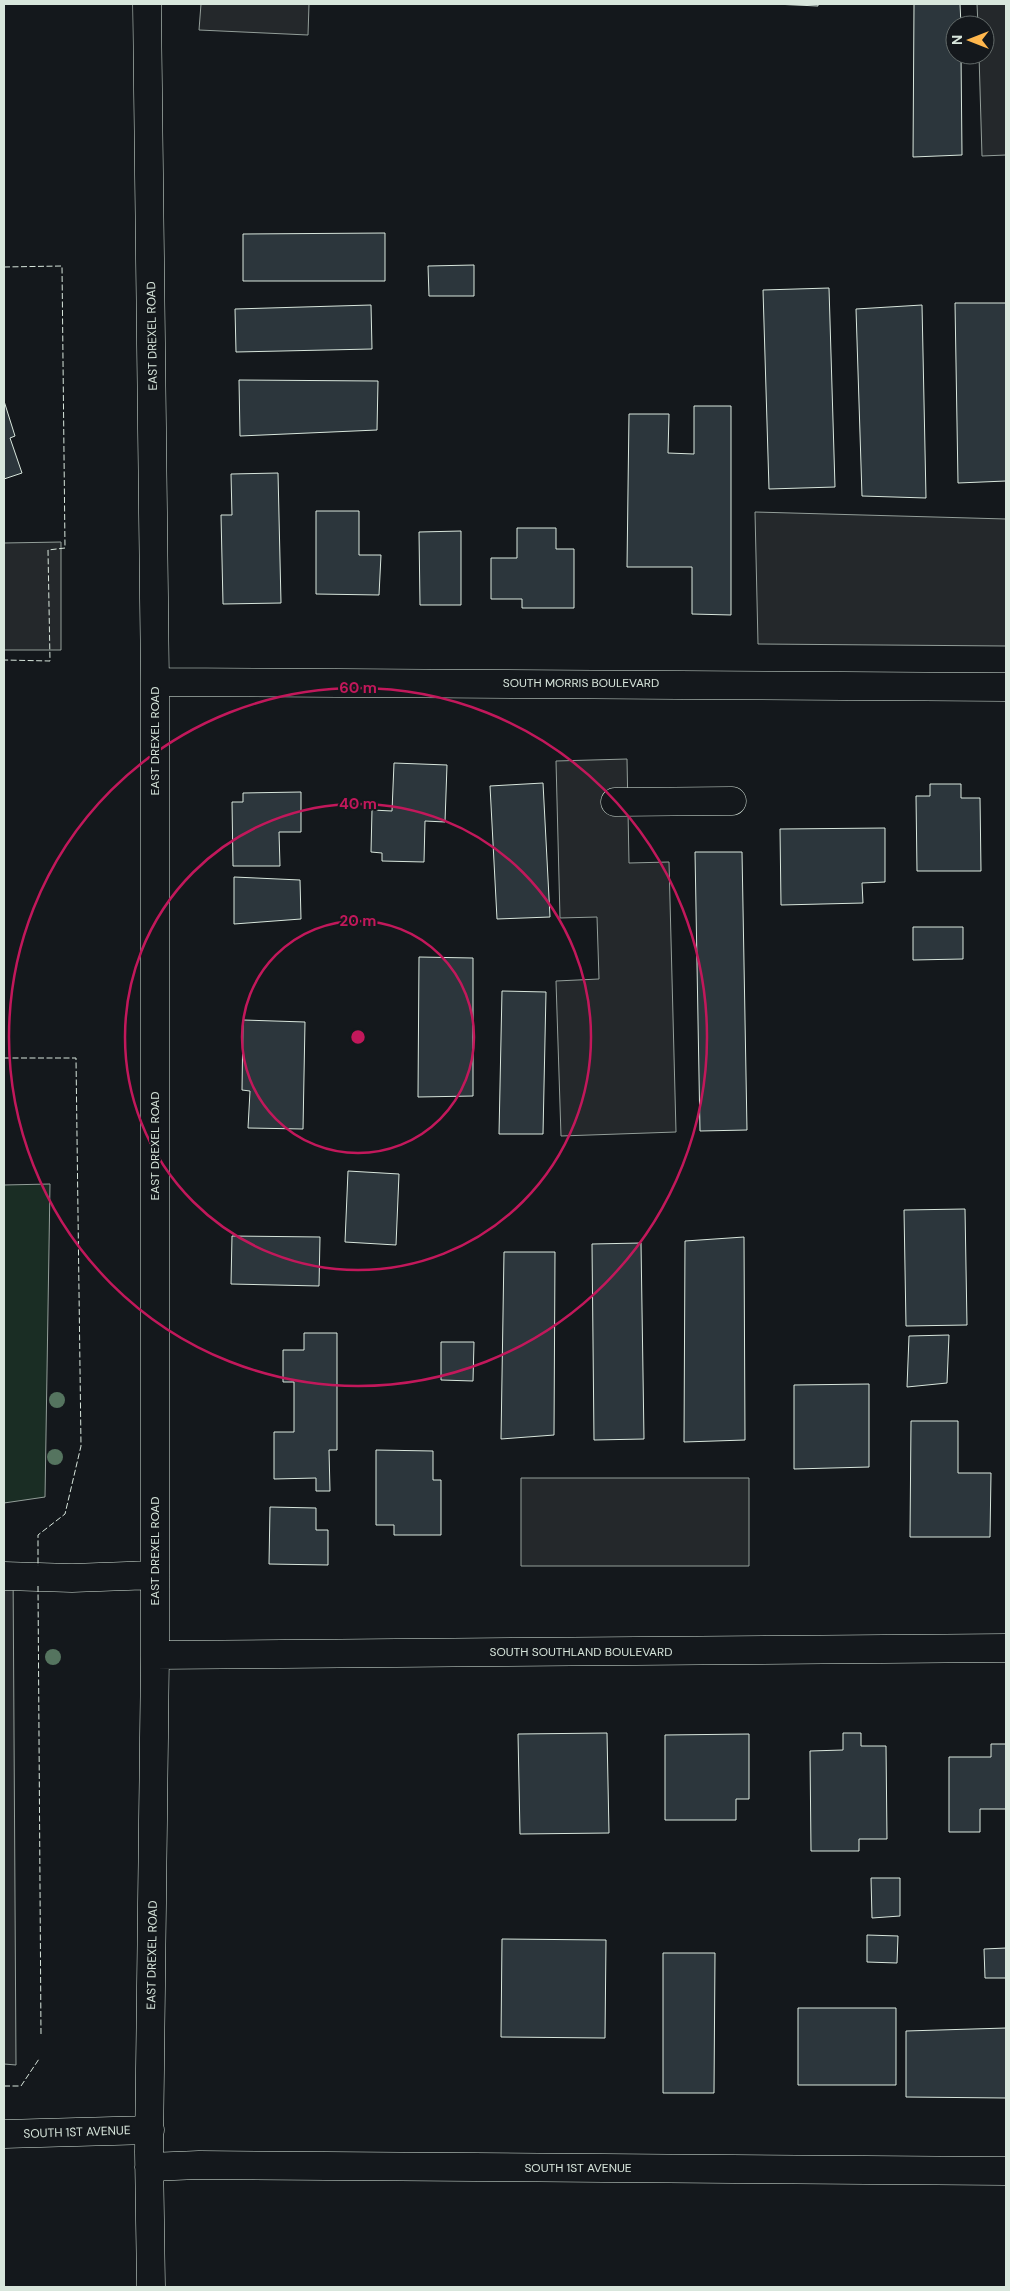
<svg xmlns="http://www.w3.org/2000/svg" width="1010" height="2291" font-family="'DM Sans',sans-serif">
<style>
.green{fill:#1a2d24;stroke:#939e99}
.parking{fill:#24282b;stroke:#939e99}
.building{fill:#2c363c;stroke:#d8e6dc}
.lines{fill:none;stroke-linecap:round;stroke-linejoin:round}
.minor-casing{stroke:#d8e6dc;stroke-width:29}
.minor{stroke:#14181c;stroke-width:28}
.fence{stroke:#d8e6dc;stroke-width:1;stroke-dasharray:6 2.5;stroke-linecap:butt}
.tree{fill:#55745f}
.ring{fill:none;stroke:#c2185b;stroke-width:2.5}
.labels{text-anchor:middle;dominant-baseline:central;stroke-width:4;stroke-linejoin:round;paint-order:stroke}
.street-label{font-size:12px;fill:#d8e6dc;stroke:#14181c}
.centre{fill:#c2185b;stroke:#14181c;stroke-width:2.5}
.ring-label{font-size:15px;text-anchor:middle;font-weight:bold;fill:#c2185b;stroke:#14181c;stroke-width:4;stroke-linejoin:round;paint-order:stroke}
</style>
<rect width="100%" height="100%" fill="#14181c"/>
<!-- green -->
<path class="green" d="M 50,1184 L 45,1497 L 4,1503 L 4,1185 Z"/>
<!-- parking -->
<path class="parking" d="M 201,4 L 309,4 L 308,35 L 199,30 Z
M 977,4 L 1006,4 L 1006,155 L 982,156 L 979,55 L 985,55 L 985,25 L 978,25 Z
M 755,512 L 1006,519 L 1006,646 L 758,644 Z
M 61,542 L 61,650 L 4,650 L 4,543 Z
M 627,759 L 629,863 L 669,862 L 676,1132 L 561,1136 L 556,981 L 599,979 L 597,917 L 560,918 L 556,761 Z
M 521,1478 L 749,1478 L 749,1566 L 521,1566 Z
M 13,1564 L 16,2065 L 4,2064 L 4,1565 Z"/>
<!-- building -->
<path class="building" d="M 774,4 L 818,4 L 818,6 Z
M 914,4 L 960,4 L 961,25 L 955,25 L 955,55 L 961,55 L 962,155 L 913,157 Z
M 385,233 L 385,281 L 243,281 L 243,234 Z
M 474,265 L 474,296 L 429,296 L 428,266 Z
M 829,288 L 835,487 L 769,489 L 763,290 Z
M 955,303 L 1006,303 L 1006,481 L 958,483 Z
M 371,305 L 372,349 L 236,352 L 235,309 Z
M 922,305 L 926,498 L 862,496 L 856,309 Z
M 239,380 L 378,381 L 377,430 L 240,436 Z
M 4,401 L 15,436 L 10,438 L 22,473 L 4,479 Z
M 694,406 L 731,406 L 731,615 L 692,614 L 692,567 L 627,567 L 629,414 L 669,414 L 668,453 L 694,454 Z
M 278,473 L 281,603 L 223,604 L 221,515 L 232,515 L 231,474 Z
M 316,511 L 359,511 L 359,555 L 381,555 L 379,595 L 316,594 Z
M 517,528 L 556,528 L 556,549 L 574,549 L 574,608 L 522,608 L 522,599 L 491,599 L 491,558 L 517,558 Z
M 461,531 L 461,605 L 420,605 L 419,532 Z
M 394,763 L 447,765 L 445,822 L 425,821 L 424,862 L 382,861 L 382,853 L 371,852 L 372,810 L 392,811 Z
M 543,783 L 550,917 L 497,919 L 490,786 Z
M 930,784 L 961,784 L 961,798 L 980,798 L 981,871 L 917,871 L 916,796 L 930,796 Z
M 301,792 L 301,832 L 279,832 L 280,866 L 233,866 L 232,802 L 243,802 L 243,793 Z
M 885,828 L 885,882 L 862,883 L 863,903 L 781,905 L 780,829 Z
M 695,852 L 742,852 L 747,1130 L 700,1131 Z
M 234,877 L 300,880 L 301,919 L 234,924 Z
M 913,927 L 963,927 L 963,959 L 913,960 Z
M 419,957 L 473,958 L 473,1096 L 418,1097 Z
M 502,991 L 546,992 L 543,1134 L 499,1134 Z
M 243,1020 L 305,1022 L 303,1129 L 248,1128 L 250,1091 L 242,1090 Z
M 348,1171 L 399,1174 L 396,1245 L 345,1242 Z
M 965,1209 L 967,1325 L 906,1326 L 904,1210 Z
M 232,1236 L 320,1237 L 319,1286 L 231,1284 Z
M 744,1237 L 745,1440 L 684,1442 L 685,1241 Z
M 641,1243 L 644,1439 L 594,1440 L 592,1244 Z
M 504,1252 L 555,1252 L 554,1435 L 501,1439 Z
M 304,1333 L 337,1333 L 337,1450 L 329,1450 L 330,1491 L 316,1491 L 316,1478 L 274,1479 L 274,1432 L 294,1432 L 294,1382 L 283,1382 L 283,1350 L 304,1350 Z
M 949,1335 L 947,1383 L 907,1387 L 909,1336 Z
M 441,1342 L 474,1342 L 473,1381 L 441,1380 Z
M 869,1384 L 869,1467 L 794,1469 L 794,1385 Z
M 911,1421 L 958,1421 L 958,1473 L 991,1473 L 990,1537 L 910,1537 Z
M 376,1450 L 433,1451 L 433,1480 L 441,1480 L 441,1535 L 394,1535 L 394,1525 L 376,1525 Z
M 270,1507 L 316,1508 L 316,1530 L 328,1530 L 328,1565 L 269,1564 Z
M 607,1733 L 609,1833 L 520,1834 L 518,1734 Z
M 843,1733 L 861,1733 L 861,1746 L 886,1746 L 887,1839 L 859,1839 L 859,1851 L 811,1851 L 810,1751 L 843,1750 Z
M 749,1734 L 749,1799 L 736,1799 L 736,1820 L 665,1820 L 665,1735 Z
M 991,1744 L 1006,1744 L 1006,1809 L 980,1809 L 980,1832 L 949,1832 L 949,1757 L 991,1757 Z
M 871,1878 L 900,1878 L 900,1916 L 872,1918 Z
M 867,1935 L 898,1936 L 897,1963 L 867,1962 Z
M 502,1939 L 606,1940 L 605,2038 L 501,2037 Z
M 1006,1948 L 1006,1978 L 985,1978 L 984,1949 Z
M 663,1953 L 715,1953 L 714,2093 L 663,2093 Z
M 798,2008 L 896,2008 L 896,2085 L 798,2085 Z
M 1006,2028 L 1006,2098 L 906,2097 L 906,2031 Z"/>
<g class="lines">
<!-- minor casing -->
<g class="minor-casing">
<path id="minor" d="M 147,4 L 155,682 L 155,1655 L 149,2152 L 151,2287
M 155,682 L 1006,687
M 615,802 L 732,801
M 4,1576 L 72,1578 L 155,1575
M 155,1655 L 1006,1648
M 4,2134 L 150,2130
M 149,2167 L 199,2165 L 1006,2171"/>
</g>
<!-- minor -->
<use href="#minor" class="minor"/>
<!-- fence -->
<path class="fence" d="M 4,267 L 62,266 L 65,548 L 48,550 L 50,661 L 4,660
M 4,1058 L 76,1058 L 81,1446 L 65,1514 L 38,1535 L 38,1566
M 38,1586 L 41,2036
M 4,2086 L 21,2086 L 39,2059"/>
</g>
<!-- trees -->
<g class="tree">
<circle cx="57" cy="1400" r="8"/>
<circle cx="55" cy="1457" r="8"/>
<circle cx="53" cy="1657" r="8"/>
</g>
<!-- distance rings -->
<g class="ring">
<circle cx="358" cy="1037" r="116"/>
<circle cx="358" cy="1037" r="233"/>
<circle cx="358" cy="1037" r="349"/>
</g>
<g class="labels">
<!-- street labels -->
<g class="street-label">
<text transform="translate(152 336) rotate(-91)">EAST DREXEL ROAD</text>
<text x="581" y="683">SOUTH MORRIS BOULEVARD</text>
<text transform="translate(155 741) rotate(-90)">EAST DREXEL ROAD</text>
<text transform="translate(155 1146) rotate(-90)">EAST DREXEL ROAD</text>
<text transform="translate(155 1551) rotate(-90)">EAST DREXEL ROAD</text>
<text x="581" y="1652">SOUTH SOUTHLAND BOULEVARD</text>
<text transform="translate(152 1955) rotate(-89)">EAST DREXEL ROAD</text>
<text transform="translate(77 2132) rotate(-2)">SOUTH 1ST AVENUE</text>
<text x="578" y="2168">SOUTH 1ST AVENUE</text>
</g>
</g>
<circle cx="358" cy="1037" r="8" class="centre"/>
<g class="ring-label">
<text x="358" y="693">60 m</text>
<text x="358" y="809">40 m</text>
<text x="358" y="926">20 m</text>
</g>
<!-- border -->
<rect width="1010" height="2291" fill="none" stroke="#d8e6dc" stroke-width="10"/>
<!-- north arrow -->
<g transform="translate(970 40) rotate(270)"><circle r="24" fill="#14181c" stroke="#626a69"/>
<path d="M0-4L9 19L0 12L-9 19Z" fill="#ffb74d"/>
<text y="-8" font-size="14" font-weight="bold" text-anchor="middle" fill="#d8e6dc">N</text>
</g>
</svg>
